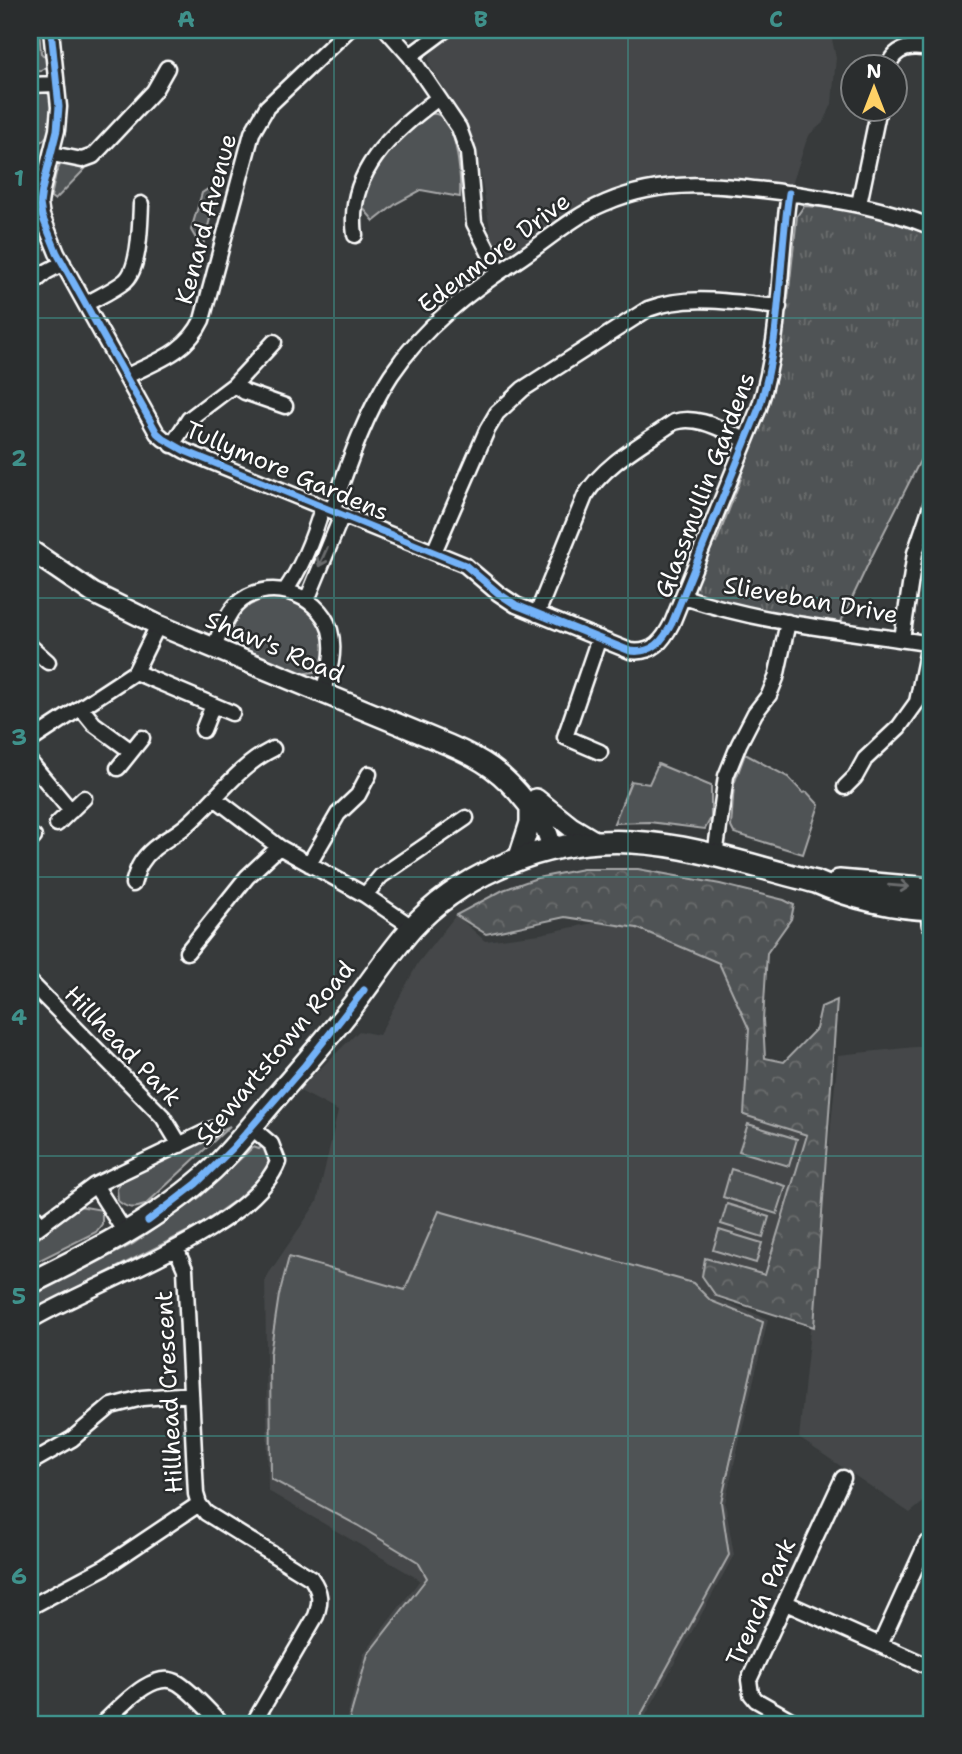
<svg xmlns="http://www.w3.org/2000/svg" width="962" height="1754" font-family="'Shantell Sans',sans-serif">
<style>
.built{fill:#444748}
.grass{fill:#505354;stroke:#a8a9aa;stroke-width:2}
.forest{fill:url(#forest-crowns);stroke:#a8a9aa;stroke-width:2}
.park{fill:url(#park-tufts);stroke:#a8a9aa;stroke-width:2}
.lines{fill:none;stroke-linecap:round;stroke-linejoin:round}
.minor-casing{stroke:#fff;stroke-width:19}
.tertiary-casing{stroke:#fff;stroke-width:24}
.secondary-casing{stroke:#fff;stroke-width:26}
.minor{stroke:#2a2d2e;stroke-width:14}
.tertiary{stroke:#2a2d2e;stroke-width:19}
.secondary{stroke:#2a2d2e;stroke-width:21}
.cycleway-casing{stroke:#2a2d2e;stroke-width:11}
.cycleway{stroke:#73b2f8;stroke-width:7}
.oneway{stroke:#6a6c6d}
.grid{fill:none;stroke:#3f918b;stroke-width:2;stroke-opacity:0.55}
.labels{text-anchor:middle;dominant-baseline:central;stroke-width:5;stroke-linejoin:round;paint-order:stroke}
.street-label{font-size:24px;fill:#fff;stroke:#2a2d2e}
.neatline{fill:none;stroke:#3f918b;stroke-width:2.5}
.grid-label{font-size:23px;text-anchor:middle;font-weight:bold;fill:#3f918b}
</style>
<defs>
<pattern id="forest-crowns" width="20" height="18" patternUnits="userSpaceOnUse" patternTransform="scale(1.75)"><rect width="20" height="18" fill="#505354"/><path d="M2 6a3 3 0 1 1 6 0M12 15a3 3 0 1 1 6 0" fill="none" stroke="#6a6d6e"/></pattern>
<pattern id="park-tufts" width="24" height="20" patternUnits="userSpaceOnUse" patternTransform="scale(1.75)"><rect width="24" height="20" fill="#505354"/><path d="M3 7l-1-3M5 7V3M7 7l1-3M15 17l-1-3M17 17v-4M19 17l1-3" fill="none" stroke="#6a6d6e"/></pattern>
</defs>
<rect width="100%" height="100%" fill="#373a3b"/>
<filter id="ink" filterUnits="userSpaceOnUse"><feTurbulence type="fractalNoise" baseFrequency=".0143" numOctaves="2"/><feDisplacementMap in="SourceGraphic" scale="14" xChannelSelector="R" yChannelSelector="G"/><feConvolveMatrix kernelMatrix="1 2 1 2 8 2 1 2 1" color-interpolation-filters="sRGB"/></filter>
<g filter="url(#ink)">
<!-- built -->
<path class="built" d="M 456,30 L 830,30 L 836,58 L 832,104 L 824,122 L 810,134 L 806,142 L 792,185 L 704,176 L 649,180 L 605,192 L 587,201 L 514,251 L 500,253 L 492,240 L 478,159 L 468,127 L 430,66 L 429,59 L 433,50 Z
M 456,915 L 485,941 L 540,934 L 612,919 L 687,938 L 730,965 L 754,1034 L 744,1115 L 807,1135 L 765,1275 L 705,1258 L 701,1277 L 717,1298 L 768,1319 L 725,1503 L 734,1555 L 641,1724 L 345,1724 L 364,1653 L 420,1580 L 268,1491 L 265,1279 L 317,1202 L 338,1111 L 298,1090 L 359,1031 L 379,1035 L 418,963 Z
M 924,1046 L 932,1048 L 932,1495 L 910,1513 L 799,1438 L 838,1055 Z"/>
<!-- grass -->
<path class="grass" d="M 31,30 L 39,30 L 41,53 L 48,60 L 47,66 L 41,71 L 30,72 Z
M 40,89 L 51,95 C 50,110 55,135 40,142 L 32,182 L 30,182 L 30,90 Z
M 425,114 C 429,115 432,113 436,114 C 458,119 461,180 460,197 L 421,190 L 397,203 L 374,221 L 362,207 C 367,171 400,139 425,114 Z
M 61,163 L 82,166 L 85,169 L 55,200 L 51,197 L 56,173 Z
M 220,181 L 202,249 L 191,230 L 202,193 Z
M 272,597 C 310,600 346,637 314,672 L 301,674 L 235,645 C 221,620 250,601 272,597 Z
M 745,754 L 788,777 L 803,793 L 807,792 L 819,805 L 803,854 L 734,833 L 731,827 L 734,784 Z
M 658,764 L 711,786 L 711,818 L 705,829 L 649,822 L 614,823 L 631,781 L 649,784 Z
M 748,1124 L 797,1139 L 789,1166 L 739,1151 Z
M 230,1126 L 145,1205 C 133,1209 128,1209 118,1201 L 117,1189 L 121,1181 L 120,1179 Z
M 263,1145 L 269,1151 L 268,1170 L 237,1199 L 200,1225 L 51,1301 L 30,1314 L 30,1297 L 133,1244 L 200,1197 L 253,1147 L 259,1149 Z
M 731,1169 L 786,1186 L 777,1214 L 723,1197 Z
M 727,1204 L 769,1217 L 763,1237 L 721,1224 Z
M 79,1206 L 102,1210 L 102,1224 L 96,1232 L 30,1265 L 30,1245 Z
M 439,1211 L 693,1283 L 711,1301 L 763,1322 L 721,1502 L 729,1555 L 636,1724 L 348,1724 L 368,1654 L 427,1578 L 418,1562 L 357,1525 L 271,1479 L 270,1354 L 279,1295 L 289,1257 L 405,1290 Z
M 719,1230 L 762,1243 L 756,1263 L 713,1250 Z"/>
<!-- forest -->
<path class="forest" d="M 583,869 L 638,869 L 720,884 L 784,900 L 794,905 L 791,919 L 767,953 L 763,1020 L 765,1058 L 784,1062 L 816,1029 L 821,1007 L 837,1000 L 814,1327 L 716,1296 L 702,1276 L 705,1258 L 765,1275 L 807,1135 L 744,1115 L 749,1029 L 719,963 L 637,928 L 565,917 L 486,934 L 456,915 L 503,890 L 537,878 Z"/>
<!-- park -->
<path class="park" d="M 804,206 C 850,208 890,218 932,236 L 932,437 L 870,560 L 840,624 C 805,618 720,613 695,591 L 694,585 L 711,541 L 716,543 L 742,476 L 737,473 L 785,303 L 788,299 L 797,216 Z"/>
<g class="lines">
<!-- minor casing -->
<g class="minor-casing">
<path id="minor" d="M 51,30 L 59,107 L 57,130 L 42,190 L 40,204 L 42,216 L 57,253 L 157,433 L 164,439 L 185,451 L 465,565 L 498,593 L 516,605 L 630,651 C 653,654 663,641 672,623 L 759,408 C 782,337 778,266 789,193
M 387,30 L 410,56 L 459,128 L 468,153 L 474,223 L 499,272
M 410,56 L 445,30
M 888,66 C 896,46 913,45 932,50
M 30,85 L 56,84
M 52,154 L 82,160 L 93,156 L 154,91 L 167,68
M 859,204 L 879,108
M 355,235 C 346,172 392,133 437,99
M 30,286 L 46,272 L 63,263
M 86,304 C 98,297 114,290 125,281 C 140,268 140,224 141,204
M 127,376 C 157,361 187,352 202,320 L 252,133 L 267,107 L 348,30
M 234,385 L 245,392 L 285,406
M 172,445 L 189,419 L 234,385 L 274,342
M 332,511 C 348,465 364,416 391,375 C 423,327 469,292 516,261 C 545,242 573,216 605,203 C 664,177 725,185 788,193 C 838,200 885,208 932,227
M 434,552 L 487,430 L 497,413 L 523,389 L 648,309 C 690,293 735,303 779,307
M 285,591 C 302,567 314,536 322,508
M 684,597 C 764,624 849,631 932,644
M 307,600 L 342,515
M 537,614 L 585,496 C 605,463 643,444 674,422 C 698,414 724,431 746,440
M 599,638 L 565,737 L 600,752
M 902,639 L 915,553 L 932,503
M 30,646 L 48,662
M 213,649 C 220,634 225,617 236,605 C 265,576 318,592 330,630 C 336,652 329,673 322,693
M 135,672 L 232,713
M 81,708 L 94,724 L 131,751
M 203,730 L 213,705
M 30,741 L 135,672 L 158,625
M 30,762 L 71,811
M 118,768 L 142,738
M 845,787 L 855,777 L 865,759 L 899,727 L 917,702 L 929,644
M 216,799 L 279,847 L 365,895 L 412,927
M 57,824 L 84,798
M 30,841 L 34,837
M 715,856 L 726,776 L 739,744 L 755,713 L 769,695 L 776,678 L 788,622
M 309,864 L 338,814 L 358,795 L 369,774
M 133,884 C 135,877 137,869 141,863 C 152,845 172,838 187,825 C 216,800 238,766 273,749
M 365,895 L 381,876 L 466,818
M 187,952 L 247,877 L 279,847
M 30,982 L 163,1117 L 180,1145
M 95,1185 L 126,1234
M 30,1211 L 41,1224
M 30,1233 L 95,1185 L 212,1129
M 176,1248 L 185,1269 L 196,1494 L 199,1504 L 206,1513 L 311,1578 C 321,1592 321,1601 316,1616 L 253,1724
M 30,1321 C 92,1283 252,1230 278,1162 L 271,1144 L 251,1127
M 30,1463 L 72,1439 L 111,1406 L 142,1398 L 191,1394
M 786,1603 L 932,1668
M 30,1607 L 105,1567 L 199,1504
M 880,1645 L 926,1544
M 102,1724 C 119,1709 153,1668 178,1683 C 194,1693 208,1711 222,1724
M 798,1724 L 756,1700 L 751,1694 L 749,1680 L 843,1478"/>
</g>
<!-- tertiary casing -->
<g class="tertiary-casing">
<path id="tertiary" d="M 30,550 L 93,593 L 158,625 L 449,745 C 484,760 502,772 526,802 C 540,819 547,826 552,849
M 536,799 L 571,827 L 596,842
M 518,860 L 530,823 L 530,807
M 929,893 L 932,923"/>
</g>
<!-- secondary casing -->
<g class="secondary-casing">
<path id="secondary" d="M 839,881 L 932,889
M 30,1283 C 95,1251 159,1219 213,1169 C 235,1148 253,1124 272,1102 C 300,1069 328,1038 354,1004 C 373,979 390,953 411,929 C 457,878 532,846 599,842 C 673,837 745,865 816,882 C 852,898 894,908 932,909"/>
</g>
<!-- minor -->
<use href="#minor" class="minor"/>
<!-- tertiary -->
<use href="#tertiary" class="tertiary"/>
<!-- secondary -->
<use href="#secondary" class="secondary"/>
<!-- cycleway casing -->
<g class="cycleway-casing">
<path id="cycleway" d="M 51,30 L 59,107 L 57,130 L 42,190 L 40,204 L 42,216 L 57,253 L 157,433 L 164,439 L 185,451 L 465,565 L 498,593 L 516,605 L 630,651 C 653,654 663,641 672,623 L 759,408 C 782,337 778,266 789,193
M 148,1221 L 196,1184 L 233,1148 L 305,1065 L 364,990"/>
</g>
<!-- cycleway -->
<use href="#cycleway" class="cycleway"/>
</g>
<!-- one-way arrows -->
<defs><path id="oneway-shaft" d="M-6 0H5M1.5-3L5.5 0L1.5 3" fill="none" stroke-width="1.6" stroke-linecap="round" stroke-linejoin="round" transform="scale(1.75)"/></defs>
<g class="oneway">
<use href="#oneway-shaft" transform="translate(323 557) rotate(114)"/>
<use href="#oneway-shaft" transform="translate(899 886) rotate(5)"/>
</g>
</g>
<!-- grid -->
<path class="grid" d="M 334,30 L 334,1724M 628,30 L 628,1724M 30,318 L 932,318M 30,598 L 932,598M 30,877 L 932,877M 30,1156 L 932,1156M 30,1436 L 932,1436"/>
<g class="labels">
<!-- street labels -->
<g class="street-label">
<text transform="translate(206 219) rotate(-75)">Kenard Avenue</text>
<text transform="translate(494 253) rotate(-37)">Edenmore Drive</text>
<text transform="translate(287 471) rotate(23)">Tullymore Gardens</text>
<text transform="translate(705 485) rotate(-69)">Glassmullin Gardens</text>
<text transform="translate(811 600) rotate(10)">Slieveban Drive</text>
<text transform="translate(275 647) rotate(23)">Shaw's Road</text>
<text transform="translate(123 1046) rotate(46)">Hillhead Park</text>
<text transform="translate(275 1053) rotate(-50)">Stewartstown Road</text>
<text transform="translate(169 1392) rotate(-93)">Hillhead Crescent</text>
<text transform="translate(761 1602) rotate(-66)">Trench Park</text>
</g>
</g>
<!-- margin -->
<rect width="962" height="1754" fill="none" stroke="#2a2d2e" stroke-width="77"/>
<!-- north arrow -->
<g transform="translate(874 88)"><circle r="33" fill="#2a2d2e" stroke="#7f8182" stroke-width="2"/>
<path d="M0-5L12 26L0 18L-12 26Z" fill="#ffd166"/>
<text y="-10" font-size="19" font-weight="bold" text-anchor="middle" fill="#ffffff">N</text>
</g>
<rect x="38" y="38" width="885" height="1678" class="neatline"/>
<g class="grid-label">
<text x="186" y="27">A</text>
<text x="481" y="27">B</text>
<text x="776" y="27">C</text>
<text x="19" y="186">1</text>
<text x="19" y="466">2</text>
<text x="19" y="745">3</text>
<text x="19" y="1025">4</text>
<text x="19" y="1304">5</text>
<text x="19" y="1584">6</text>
</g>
</svg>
